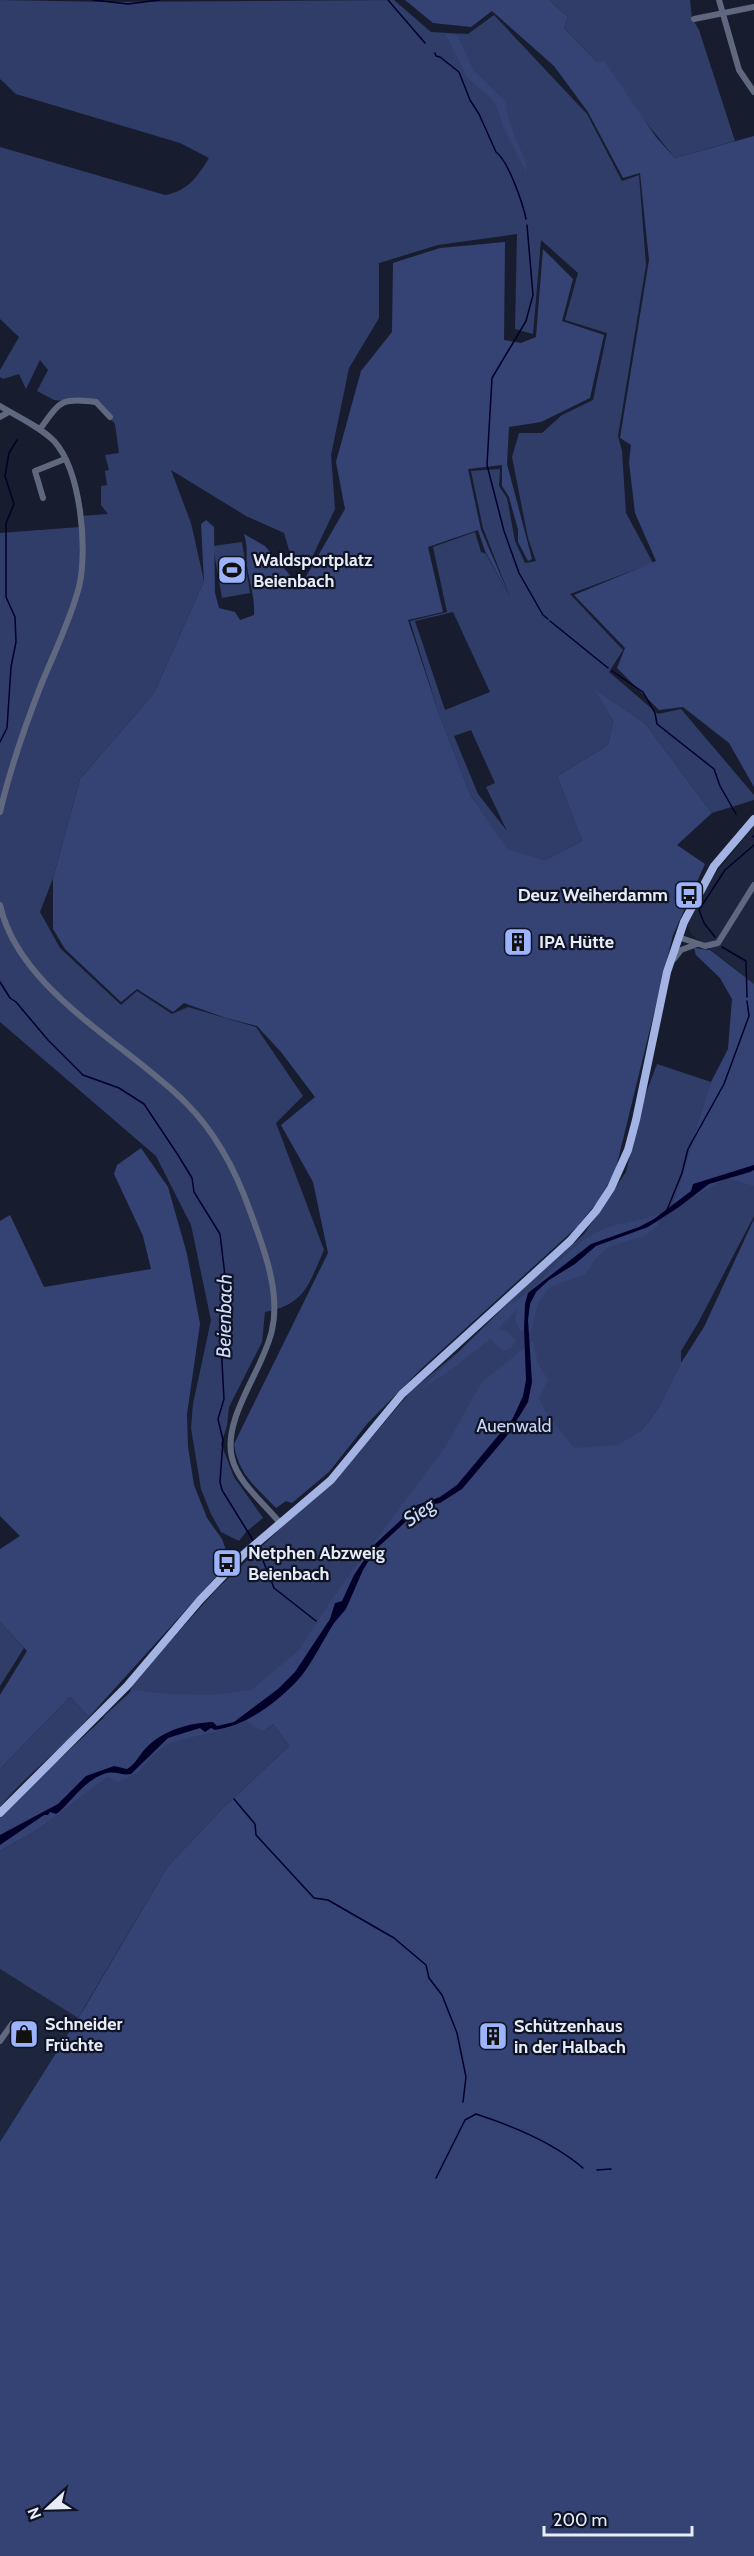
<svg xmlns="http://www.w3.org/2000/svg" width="754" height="2556" font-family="Cabin,sans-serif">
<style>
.built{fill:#1e263e}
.green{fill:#313d69;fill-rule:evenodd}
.forest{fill:#354374}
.water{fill:#020029}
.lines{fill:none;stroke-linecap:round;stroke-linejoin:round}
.stream{stroke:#020029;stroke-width:1.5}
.minor{stroke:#606880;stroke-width:6}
.major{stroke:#a3b3e4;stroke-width:8}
.labels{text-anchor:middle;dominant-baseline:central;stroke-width:4.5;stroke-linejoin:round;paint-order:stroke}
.poi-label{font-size:18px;font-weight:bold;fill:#e7ecf8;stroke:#0f1425;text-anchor:start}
.park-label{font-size:18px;fill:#cad5f6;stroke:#0f1425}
.water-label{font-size:20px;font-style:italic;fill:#d0dbfb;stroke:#0f1425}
</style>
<rect width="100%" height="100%" fill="#171d2f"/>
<!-- built -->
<path class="built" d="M 754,826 L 754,984 L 691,934 L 688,925 L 711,879 Z
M 0,1969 L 78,2018 L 0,2142 Z"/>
<!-- green -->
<path class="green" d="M 0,0 L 107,2 L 394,0 L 431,32 L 468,34 L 494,15 L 587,114 L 622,181 L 639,175 L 646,265 L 618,436 L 622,451 L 626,513 L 653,563 L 570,594 L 623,650 L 609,672 L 658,714 L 681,709 L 754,795 L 754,800 L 712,813 L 645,723 L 595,690 L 613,721 L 608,745 L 557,776 L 582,841 L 545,860 L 508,851 L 471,796 L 439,714 L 410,621 L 447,612 L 433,547 L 475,532 L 481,552 L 486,554 L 510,597 L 483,528 L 471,471 L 500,469 L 499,486 L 507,498 L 515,541 L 525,563 L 536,561 L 528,538 L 512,457 L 519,433 L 542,433 L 562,415 L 593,400 L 607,333 L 565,320 L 578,273 L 541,240 L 533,334 L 515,329 L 517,234 L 438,245 L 379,263 L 379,318 L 349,368 L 331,455 L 335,509 L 307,568 L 292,560 L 284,533 L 246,516 L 171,470 L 191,523 L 204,581 L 154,693 L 80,779 L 53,878 L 40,912 L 60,948 L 121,1005 L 137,991 L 172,1014 L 188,1007 L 256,1027 L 303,1096 L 276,1123 L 324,1250 C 308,1285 306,1304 265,1312 L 262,1342 L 229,1407 L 227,1426 L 221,1444 L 234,1477 L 263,1518 L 246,1532 L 239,1541 L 221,1532 L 211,1514 L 201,1489 L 191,1428 L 193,1404 L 211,1320 L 191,1225 L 156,1156 L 0,1022 L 0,533 L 80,527 L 80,516 L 108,514 L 101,505 L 101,486 L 107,485 L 105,471 L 109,470 L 105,455 L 119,453 L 115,424 L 98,405 L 54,400 L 37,391 L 48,370 L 40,360 L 26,389 L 19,374 L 3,379 L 0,377 L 0,370 L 19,337 L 0,319 L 0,147 L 165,195 C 188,191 197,177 209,158 L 180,143 L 16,94 L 0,79 ZM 453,612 L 490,692 L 445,710 L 415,621 ZM 471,730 L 495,783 L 486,787 L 507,831 L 478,794 L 454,736 Z
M 549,0 L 690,0 L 692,18 L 699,30 L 735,141 L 675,158 L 597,62 L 564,28 L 568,17 Z
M 242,542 L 250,593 L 222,598 L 213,546 Z
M 754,1014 L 754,1216 L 698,1323 L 681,1351 L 681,1363 L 657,1410 L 641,1431 L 276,1723 L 252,1724 L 263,1732 L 273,1724 L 289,1746 L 222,1809 L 168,1866 L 78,2018 L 0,1969 L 0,1851 L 34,1832 L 62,1810 L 0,1830 L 59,1760 L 74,1750 L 108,1719 L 103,1717 L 130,1692 L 133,1683 L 216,1590 L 355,1457 L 411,1391 L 458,1352 L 513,1298 L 584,1234 L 626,1172 L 644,1098 L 657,1064 L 711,1082 L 700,1123 Z
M 0,1622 L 24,1648 L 0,1686 Z
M 70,1697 L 89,1717 C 62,1750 26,1774 0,1807 L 0,1769 Z"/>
<!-- forest -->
<path class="forest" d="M 405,0 L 549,0 L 568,17 L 564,28 L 597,62 L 604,61 L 656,137 L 675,158 L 754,136 L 754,787 L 729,743 L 683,707 L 659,710 L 617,668 L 625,648 L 574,595 L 656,561 L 635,513 L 629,462 L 631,445 L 620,438 L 649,260 L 640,173 L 623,178 L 588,112 L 554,66 L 492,11 L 471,27 L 433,23 Z
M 451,34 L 458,36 L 473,70 L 505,101 L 509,122 L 526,163 L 526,172 L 503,126 L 495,102 L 467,77 L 446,35 Z
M 505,242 L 504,340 L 521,343 L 536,337 L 543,249 L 573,279 L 562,321 L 604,335 L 590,398 L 541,422 L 509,427 L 507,464 L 532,559 L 528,561 L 518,542 L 518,530 L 509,497 L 502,486 L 502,465 L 468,469 L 481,530 L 510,597 L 485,551 L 478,530 L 428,547 L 443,612 L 408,620 L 439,714 L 471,796 L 508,850 L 545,860 L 582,841 L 557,776 L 608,745 L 613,721 L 594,689 L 645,723 L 712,813 L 677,845 L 705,864 L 673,935 L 615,1172 L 598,1201 L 577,1227 L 420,1370 L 367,1424 L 329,1472 L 292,1503 L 286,1501 L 276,1508 C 256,1487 238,1474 234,1444 L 328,1253 L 313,1182 L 281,1125 L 315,1097 L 281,1052 L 257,1026 L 226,1018 L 184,1003 L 173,1012 L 137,989 L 121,1002 L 65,949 L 53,929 L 53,878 L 80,779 L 154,693 L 204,581 L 201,524 L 206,520 L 214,527 L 215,593 L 219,608 L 235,612 L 240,620 L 254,615 C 255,600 251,588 248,572 C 245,558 249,551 244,534 L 265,546 L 300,587 L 345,509 L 336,462 L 361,371 L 392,332 L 393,263 L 440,248 Z
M 694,948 L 710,950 L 754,984 L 754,1186 L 727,1178 L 672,1209 L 711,1082 L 728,1049 L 732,999 L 720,978 L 696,955 Z
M 141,1148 L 168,1187 L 187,1254 L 200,1324 L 187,1414 L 188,1447 L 194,1485 L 207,1518 L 222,1539 L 230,1561 L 89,1717 L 70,1697 L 0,1769 L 0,1695 L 27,1651 L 0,1622 L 0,1549 L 20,1536 L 0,1516 L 0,1221 L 10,1215 L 44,1287 L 151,1269 L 143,1236 L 114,1174 L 117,1165 Z
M 658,1214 L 658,1225 L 645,1236 L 610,1246 L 596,1258 L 585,1274 L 550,1287 L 538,1303 L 531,1332 L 521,1331 L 515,1320 L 518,1308 L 498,1329 L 508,1332 L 516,1341 L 511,1348 L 503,1351 L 490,1339 L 448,1372 L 421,1389 L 511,1301 L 513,1303 C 544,1283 565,1248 599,1231 C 617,1222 639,1223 658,1214 Z
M 754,1219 L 754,2556 L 0,2556 L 0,2142 L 85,2007 L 168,1866 L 222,1809 L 289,1746 L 273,1724 L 263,1732 L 246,1721 L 229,1728 L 169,1743 L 153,1755 L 137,1773 L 119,1782 L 107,1777 L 34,1832 L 0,1851 L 0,1818 L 9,1807 L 133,1690 L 168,1694 L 210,1695 L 252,1690 L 299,1650 L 334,1596 L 446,1446 L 482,1382 L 533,1341 L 538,1364 L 548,1379 L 539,1399 L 546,1412 L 574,1448 L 618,1445 L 641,1431 L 657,1410 L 681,1363 L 704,1327 Z"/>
<!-- water -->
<path class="water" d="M 754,1165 L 754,1170 L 750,1172 L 709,1184 L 679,1207 L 648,1227 L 596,1246 L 575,1264 L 549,1280 L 536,1292 L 530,1304 L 528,1320 L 532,1382 L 528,1402 L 522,1412 L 506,1437 L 462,1489 L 440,1503 L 423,1506 L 376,1549 L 363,1570 L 346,1609 L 334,1623 C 323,1640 311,1666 297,1681 C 276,1703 246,1726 215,1730 L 211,1728 L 205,1732 L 200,1728 L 168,1738 L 131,1774 C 123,1776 116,1771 107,1773 C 86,1779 75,1797 59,1812 L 56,1814 L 50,1812 L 48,1815 L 44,1815 L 0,1845 L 0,1835 L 58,1804 L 86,1776 L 114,1766 L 127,1769 C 136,1764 139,1755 146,1748 C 163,1730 189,1723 213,1722 L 217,1726 L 234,1722 L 278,1689 L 295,1672 L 330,1619 L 335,1603 L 342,1601 L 354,1575 L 374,1545 L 417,1505 L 440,1497 L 457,1485 L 513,1418 L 523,1396 L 526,1380 L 524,1329 L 525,1304 L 528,1293 L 591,1244 L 639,1227 L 654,1219 L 691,1191 L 693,1184 Z"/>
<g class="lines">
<!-- stream -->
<path class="stream" d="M 93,0 L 128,4 L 159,0
M 388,0 L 425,43
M 435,53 L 436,56 L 440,57 L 459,72 L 470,100 L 479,114 L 496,152 C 508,160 523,204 526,219
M 527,225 L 533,295 L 526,321 L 492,378 L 487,465 L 504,531 L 519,573 L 543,615 L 548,619
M 550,621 L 608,668
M 612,671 L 643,692 L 655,713 L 657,724 L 714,769 L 720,786 L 736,814
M 0,742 L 7,728 L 11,667 L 16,642 L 15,617 L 6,597 L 6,523 L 14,504 L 5,476 L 9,453 L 17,440
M 753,836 L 754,837
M 715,937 L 704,923 L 699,910 L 725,870 L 754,845
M 722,947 L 746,961 L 747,997
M 0,982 L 10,998 L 16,1002 L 48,1040 L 83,1075 L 119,1088 L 144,1104 L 178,1155 L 192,1178 L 194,1192 L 220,1234 L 228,1301 L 221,1316 L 220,1326 L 224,1399 L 218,1419 L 223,1440 L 220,1482 L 222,1490 L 254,1542
M 667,1210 L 682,1173 L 688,1149 L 724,1084 L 749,1016 L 747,1001
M 258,1548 L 274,1588 L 316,1621
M 234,1799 L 255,1824 L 256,1835 L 314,1898 L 328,1900 L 394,1938 L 426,1965 L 429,1978 L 442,1995 L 457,2033 L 466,2077 L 463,2102
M 597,2170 L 611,2169
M 436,2178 L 465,2120 L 476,2114 C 513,2126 553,2142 583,2168"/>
<!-- minor -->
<path class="minor" d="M 719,0 L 739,70 L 754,92
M 694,19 L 754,7
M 0,406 C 18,417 39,426 54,441 C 81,471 88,549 79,587 C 70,621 54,653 41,685 C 25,726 10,769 0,812
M 0,417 L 9,412
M 40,429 C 60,402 60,397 96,402 L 110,417
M 43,498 L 35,471 L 65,459
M 0,905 C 19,991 126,1043 186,1103 C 216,1133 236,1171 250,1211 C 263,1246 281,1292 272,1330 C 264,1369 222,1418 232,1458 C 238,1483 264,1503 280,1523
M 678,937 L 705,946 L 718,943 L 754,885
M 674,959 L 681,950 L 697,944
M 0,2041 L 12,2024"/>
<!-- major -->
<path class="major" d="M 0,1813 L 127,1686 L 200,1600 L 244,1554 L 331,1480 L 402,1394 L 570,1241 L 596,1211 L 611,1188 L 628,1150 L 636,1120 L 667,972 L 684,922 L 714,866 L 754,819"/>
</g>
<!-- icons -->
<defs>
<g id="stadium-square" transform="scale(1.5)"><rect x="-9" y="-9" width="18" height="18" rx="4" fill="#9db4fd" stroke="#0f1425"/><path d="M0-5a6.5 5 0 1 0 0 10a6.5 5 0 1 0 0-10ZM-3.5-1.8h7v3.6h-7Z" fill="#111"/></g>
<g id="bus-square" transform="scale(1.5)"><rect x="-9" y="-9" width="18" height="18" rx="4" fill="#9db4fd" stroke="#0f1425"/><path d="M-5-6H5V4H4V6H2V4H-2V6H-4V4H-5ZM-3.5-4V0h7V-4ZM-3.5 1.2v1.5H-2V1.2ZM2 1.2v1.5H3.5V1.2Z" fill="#111"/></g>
<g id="building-square" transform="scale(1.5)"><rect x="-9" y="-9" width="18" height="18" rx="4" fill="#9db4fd" stroke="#0f1425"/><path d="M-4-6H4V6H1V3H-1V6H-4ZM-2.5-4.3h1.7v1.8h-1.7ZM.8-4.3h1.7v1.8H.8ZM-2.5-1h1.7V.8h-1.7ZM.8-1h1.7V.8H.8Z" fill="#111"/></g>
<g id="shop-square" transform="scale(1.5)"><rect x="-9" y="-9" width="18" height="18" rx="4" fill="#9db4fd" stroke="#0f1425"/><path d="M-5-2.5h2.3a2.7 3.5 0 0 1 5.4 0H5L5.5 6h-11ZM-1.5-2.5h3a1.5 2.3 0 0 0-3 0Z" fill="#111"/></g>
</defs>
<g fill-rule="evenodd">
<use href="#stadium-square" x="232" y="570"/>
<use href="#bus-square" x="689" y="895"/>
<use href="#building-square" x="518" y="942"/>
<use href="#bus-square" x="227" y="1563"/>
<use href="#shop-square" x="24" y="2034"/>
<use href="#building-square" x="493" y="2036"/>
</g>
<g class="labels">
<!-- poi labels -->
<g class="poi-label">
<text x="253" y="560">Waldsportplatz<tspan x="253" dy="21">Beienbach</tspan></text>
<text x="668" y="895" text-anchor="end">Deuz Weiherdamm</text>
<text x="539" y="942">IPA Hütte</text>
<text x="248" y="1553">Netphen Abzweig<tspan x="248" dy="21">Beienbach</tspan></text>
<text x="45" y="2024">Schneider<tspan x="45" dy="21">Früchte</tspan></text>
<text x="514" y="2026">Schützenhaus<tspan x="514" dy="21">in der Halbach</tspan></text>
</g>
<!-- park labels -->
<g class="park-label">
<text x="514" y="1426">Auenwald</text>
</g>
<!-- water labels -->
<g class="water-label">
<text transform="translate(224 1316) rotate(-89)">Beienbach</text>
<text transform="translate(419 1512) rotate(-35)">Sieg</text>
</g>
</g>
<!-- north arrow -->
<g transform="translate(48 2508) rotate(248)" stroke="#0f1425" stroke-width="4.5" paint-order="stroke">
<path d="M0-4.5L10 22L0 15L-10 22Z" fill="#e7ecf8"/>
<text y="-9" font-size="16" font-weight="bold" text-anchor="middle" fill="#e7ecf8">N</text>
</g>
<!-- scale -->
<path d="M544 2526v9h148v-9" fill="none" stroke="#e7ecf8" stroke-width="3"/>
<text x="553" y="2526" font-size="18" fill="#e7ecf8" stroke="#0f1425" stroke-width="4.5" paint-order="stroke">200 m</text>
</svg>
